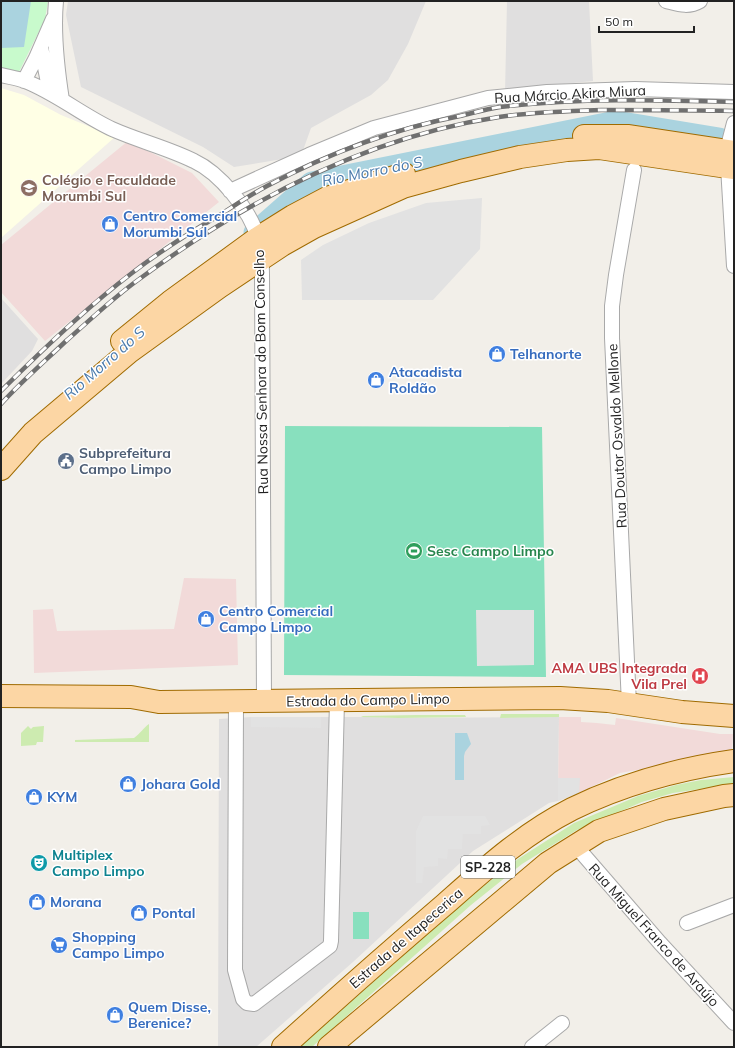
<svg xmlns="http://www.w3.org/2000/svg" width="735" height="1048" font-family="Mulish,sans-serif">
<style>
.residential{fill:#e0dfdf}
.commercial{fill:#f2dad9}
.education{fill:#ffffe5}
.grass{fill:#cdebb0}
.park{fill:#c8facc}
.pitch{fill:#88e0be}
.parking{fill:#e2e2e2}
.water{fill:#aad3df}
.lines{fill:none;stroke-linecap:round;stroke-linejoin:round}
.river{stroke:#aad3df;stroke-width:23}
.minor-casing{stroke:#a9a9a9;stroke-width:16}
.primary-casing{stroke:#a06b00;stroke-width:24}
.minor{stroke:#fff;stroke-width:14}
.primary{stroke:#fcd6a4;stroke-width:22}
.rail-casing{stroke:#707070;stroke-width:4.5}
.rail{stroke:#fff;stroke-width:3;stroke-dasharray:9;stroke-linecap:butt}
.labels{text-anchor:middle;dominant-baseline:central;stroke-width:3;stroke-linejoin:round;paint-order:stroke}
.shield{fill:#fff;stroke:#646464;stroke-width:1}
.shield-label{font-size:13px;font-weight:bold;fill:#222}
.street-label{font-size:14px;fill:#222;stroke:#fff}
.education-label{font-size:14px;font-weight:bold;fill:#785e54;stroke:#fff;text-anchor:start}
.shop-label{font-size:14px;font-weight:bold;fill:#366cbe;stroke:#fff;text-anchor:start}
.service-label{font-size:14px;font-weight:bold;fill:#4e5e75;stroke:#fff;text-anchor:start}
.leisure-label{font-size:14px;font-weight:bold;fill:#27864d;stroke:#fff;text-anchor:start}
.health-label{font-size:14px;font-weight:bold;fill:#be3a42;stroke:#fff;text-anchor:end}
.culture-label{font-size:14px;font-weight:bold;fill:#0d838f;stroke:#fff;text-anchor:start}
.water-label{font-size:15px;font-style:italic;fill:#4a7aab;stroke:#fff}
</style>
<rect width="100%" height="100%" fill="#f2efe9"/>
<!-- residential -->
<path class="residential" d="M 68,1 L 426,1 L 408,44 L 388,80 L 371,95 L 311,128 L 301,156 L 234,167 L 203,147 L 81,87 L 66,15 Z
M 507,1 L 589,1 L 593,81 L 534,87 L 505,93 Z
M 1,298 L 38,339 L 32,351 L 1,384 Z
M 251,717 L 366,717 L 398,718 L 559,717 L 558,801 L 549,803 L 473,851 L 353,962 L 256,1047 L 218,1047 L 219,719 Z"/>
<!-- commercial -->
<path class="commercial" d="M 128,141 L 192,173 L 219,202 L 45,341 L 1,292 L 1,245 Z
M 184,578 L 236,579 L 238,665 L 34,673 L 33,610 L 53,609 L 57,631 L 174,629 Z
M 559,717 L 581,717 L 581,722 L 597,723 L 615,725 L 616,718 L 720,734 L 733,734 L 732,751 L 718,752 L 654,767 L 620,773 L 579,793 L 558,801 Z"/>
<!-- education -->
<path class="education" d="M 1,88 L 24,95 L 61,115 L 115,137 L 1,238 Z"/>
<!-- grass -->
<path class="grass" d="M 501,714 L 559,714 L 559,717 L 500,718 Z
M 416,715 L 465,715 L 466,717 L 398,718 L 361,717 L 363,716 Z
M 149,724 L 149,742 L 75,742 L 75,740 L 134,738 C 140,734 144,727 149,724 Z
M 28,726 L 31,729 L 33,727 L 44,726 L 43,742 L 37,742 L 36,745 L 21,746 L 21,733 Z
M 734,777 L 734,784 L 673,793 L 642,802 L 577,830 L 522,864 L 471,905 L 312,1047 L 300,1047 L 466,900 L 518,859 L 574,823 L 638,796 L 676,785 L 701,780 Z"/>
<!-- park -->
<path class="park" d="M 1,1 L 48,1 L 45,19 L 19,72 L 1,71 Z"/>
<!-- pitch -->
<path class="pitch" d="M 285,426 L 542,427 L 546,677 L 284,675 Z
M 353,912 L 369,912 L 369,939 L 353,939 Z"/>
<!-- parking -->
<path class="parking" d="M 482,198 L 480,249 L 433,300 L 302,300 L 301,260 L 323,245 L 369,223 L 426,203 Z
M 476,610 L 534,610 L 534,665 L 477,666 Z
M 251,717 L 321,717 L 321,728 L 251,727 Z
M 558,778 L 580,778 L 579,793 L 558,801 Z
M 423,816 L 485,816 L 490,825 L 481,826 L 481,834 L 463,834 L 462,849 L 448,849 L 447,859 L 438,858 L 438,866 L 424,867 L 422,883 L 416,883 L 416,831 Z"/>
<!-- water -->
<path class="water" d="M 1,1 L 31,1 L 24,47 L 1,48 Z
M 455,733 L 467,733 L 471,744 L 465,752 L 464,756 L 464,780 L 455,780 Z"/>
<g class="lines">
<!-- river -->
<path class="river" d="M 255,233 L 312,183 L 616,122 L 719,139"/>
<!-- minor casing -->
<g class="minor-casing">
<path id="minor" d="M 56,1 C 53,33 57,68 62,100
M 666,1 C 678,4 688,8 700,1
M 41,47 L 50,93
M 1,75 C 9,77 17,78 25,81 C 56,93 82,115 112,129 C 139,141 168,148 194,161 C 220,173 250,210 258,238 C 261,250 262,262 262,274 L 264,702
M 24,81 L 36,58 L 53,19
M 734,123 L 727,150 L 734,266
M 230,191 L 309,155 L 374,128 L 488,98 L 547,92 L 635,89 L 734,92
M 236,702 L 235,970 L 243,999 L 247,1003 L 254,1004 L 330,946 L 331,941 L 337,701
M 629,704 L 612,338 L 612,306 L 616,275 L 634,170
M 575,845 L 660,943 L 734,1023
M 687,923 L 734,905
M 532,1047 L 562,1023"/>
</g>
<!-- primary casing -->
<g class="primary-casing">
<path id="primary" d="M 584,136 L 629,136 L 734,152
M 122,341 L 170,302 L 258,238 L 293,216 L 327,198 L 404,174
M 1,469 L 33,433 L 129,352 L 219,287 L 282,245 L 314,227 L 403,187 L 461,171 L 520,157 L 567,150 L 599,148 L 734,168
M 1,696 L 131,697 L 159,702 L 560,698 L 608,701 L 682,712 L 734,716
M 283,1047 C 336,999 389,952 444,905 C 485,869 523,834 572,809 C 623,784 678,769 734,761
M 329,1047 L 548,863 L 599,831 L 664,809 L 724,796 L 734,795"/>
</g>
<!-- minor -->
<use href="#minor" class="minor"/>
<!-- primary -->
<use href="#primary" class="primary"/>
<!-- rail casing -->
<g class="rail-casing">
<path id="rail" d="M 1,391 C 42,350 86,308 132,273 C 159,252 189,233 218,216 C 234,206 250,195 267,186 C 327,154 393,129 460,116 C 473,113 486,109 500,107 C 577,98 656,100 734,102
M 1,404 C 21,382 44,362 66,341 C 90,320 113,298 138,280 C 245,201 367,137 499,117 C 533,112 568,111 602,110 C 646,110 690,110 734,111"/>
</g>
<!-- rail -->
<use href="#rail" class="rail"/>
</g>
<!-- icons -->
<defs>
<g id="school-disc" transform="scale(0.9)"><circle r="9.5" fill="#8d6e63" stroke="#fff"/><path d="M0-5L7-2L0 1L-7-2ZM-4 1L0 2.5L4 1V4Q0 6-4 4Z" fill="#fff"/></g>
<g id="shop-disc" transform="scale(0.9)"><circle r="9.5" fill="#3f7fe0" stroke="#fff"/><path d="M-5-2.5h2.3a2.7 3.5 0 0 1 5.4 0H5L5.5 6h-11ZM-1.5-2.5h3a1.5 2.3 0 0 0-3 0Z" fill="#fff"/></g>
<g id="civic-disc" transform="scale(0.9)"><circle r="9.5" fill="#5c6f8a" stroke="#fff"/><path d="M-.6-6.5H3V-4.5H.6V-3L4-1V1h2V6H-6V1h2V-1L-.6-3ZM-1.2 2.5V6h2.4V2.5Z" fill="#fff"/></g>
<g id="stadium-disc" transform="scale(0.9)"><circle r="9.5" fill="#2e9e5b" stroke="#fff"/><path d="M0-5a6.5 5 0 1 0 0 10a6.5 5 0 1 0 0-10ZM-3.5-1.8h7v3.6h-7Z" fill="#fff"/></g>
<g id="hospital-disc" transform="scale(0.9)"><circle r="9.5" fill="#e0444e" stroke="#fff"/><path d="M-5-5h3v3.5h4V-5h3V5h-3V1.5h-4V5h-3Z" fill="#fff"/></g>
<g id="theatre-disc" transform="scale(0.9)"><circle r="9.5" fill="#0f9aa8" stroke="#fff"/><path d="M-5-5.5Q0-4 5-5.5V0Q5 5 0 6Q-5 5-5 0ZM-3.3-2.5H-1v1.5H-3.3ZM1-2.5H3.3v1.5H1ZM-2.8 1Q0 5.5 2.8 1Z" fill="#fff"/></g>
<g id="supermarket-disc" transform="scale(0.9)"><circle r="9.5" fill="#3f7fe0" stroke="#fff"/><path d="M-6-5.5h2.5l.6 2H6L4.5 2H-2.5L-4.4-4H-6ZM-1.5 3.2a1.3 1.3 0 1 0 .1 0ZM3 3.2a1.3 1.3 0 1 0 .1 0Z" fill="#fff"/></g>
</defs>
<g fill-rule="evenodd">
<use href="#school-disc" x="29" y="188"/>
<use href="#shop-disc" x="110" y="224"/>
<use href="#shop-disc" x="497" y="354"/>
<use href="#shop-disc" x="376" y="380"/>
<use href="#civic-disc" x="66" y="461"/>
<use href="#stadium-disc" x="414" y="551"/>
<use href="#shop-disc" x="206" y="619"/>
<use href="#hospital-disc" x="700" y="676"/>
<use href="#shop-disc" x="128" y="784"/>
<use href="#shop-disc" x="34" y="797"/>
<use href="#theatre-disc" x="39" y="863"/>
<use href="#shop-disc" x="37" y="902"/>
<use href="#shop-disc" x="139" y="913"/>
<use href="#supermarket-disc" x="59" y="945"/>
<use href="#shop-disc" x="115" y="1015"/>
</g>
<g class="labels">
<!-- shield labels -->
<rect class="shield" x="461" y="856" width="54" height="22" rx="3"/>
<g class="shield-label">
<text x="488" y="867">SP-228</text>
</g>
<!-- street labels -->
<g class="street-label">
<text transform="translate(570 94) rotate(-3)">Rua Márcio Akira Miura</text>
<text transform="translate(261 372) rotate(-91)">Rua Nossa Senhora do Bom Conselho</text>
<text transform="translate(617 436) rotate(-93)">Rua Doutor Osvaldo Mellone</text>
<text transform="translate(368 700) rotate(-1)">Estrada do Campo Limpo</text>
<text transform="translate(654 935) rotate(48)">Rua Miguel Franco de Araújo</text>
<text transform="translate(406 938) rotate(-41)">Estrada de Itapecerica</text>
</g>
<!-- education labels -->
<g class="education-label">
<text x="42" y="180">Colégio e Faculdade<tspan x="42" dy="16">Morumbi Sul</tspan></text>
</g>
<!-- shop labels -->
<g class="shop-label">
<text x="123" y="216">Centro Comercial<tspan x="123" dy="16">Morumbi Sul</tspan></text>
<text x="510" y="354">Telhanorte</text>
<text x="389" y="372">Atacadista<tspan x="389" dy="16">Roldão</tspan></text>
<text x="219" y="611">Centro Comercial<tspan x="219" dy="16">Campo Limpo</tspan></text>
<text x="141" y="784">Johara Gold</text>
<text x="47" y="797">KYM</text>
<text x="50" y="902">Morana</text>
<text x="152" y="913">Pontal</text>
<text x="72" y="937">Shopping<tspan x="72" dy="16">Campo Limpo</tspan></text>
<text x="128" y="1007">Quem Disse,<tspan x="128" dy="16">Berenice?</tspan></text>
</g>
<!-- service labels -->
<g class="service-label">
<text x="79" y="453">Subprefeitura<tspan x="79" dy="16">Campo Limpo</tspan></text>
</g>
<!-- leisure labels -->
<g class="leisure-label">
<text x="427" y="551">Sesc Campo Limpo</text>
</g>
<!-- health labels -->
<g class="health-label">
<text x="687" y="668">AMA UBS Integrada<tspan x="687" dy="16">Vila Prel</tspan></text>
</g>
<!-- culture labels -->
<g class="culture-label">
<text x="52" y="855">Multiplex<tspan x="52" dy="16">Campo Limpo</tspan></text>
</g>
<!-- water labels -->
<g class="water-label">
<text transform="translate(372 171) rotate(-11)">Rio Morro do S</text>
<text transform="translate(104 363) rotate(-41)">Rio Morro do S</text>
</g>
</g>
<!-- border -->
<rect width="735" height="1048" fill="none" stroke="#222222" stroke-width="4"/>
<!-- scale -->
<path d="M599 26v6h95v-6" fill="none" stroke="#222222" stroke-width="2"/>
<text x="605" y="26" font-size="12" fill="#222222" stroke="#ffffff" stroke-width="3" paint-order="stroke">50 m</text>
</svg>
